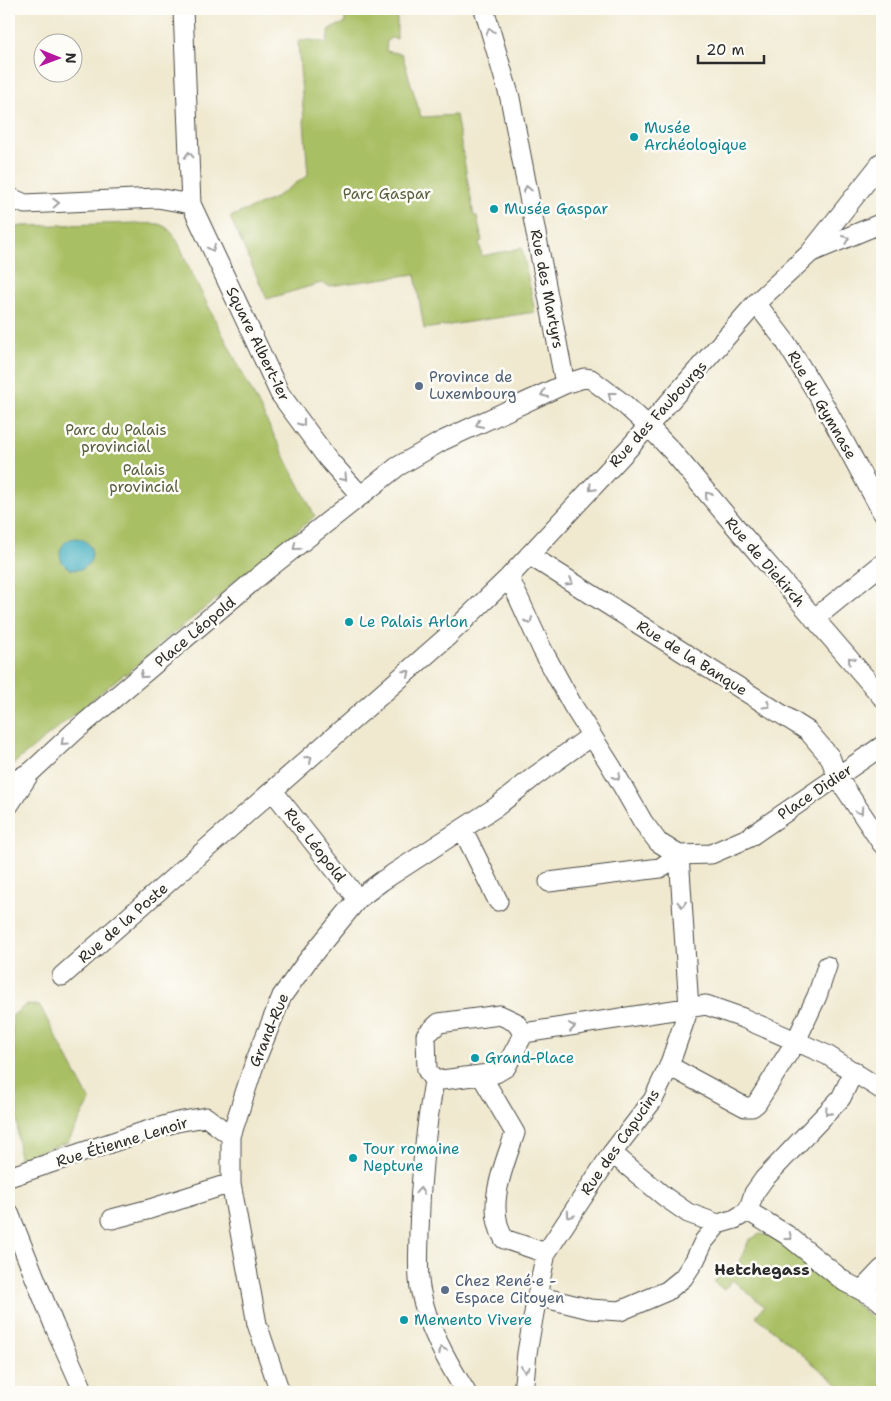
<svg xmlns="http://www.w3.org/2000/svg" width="891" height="1401" font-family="'Shantell Sans',sans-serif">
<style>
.green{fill:#a9bf63;stroke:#6a7547}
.water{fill:#43afc0;stroke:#376d76}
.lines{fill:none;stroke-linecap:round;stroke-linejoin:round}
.street-casing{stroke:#494844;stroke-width:21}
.street{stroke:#fff;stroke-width:19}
.oneway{stroke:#a0a0a0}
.culture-dot{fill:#0f9aa8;stroke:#fdfcf7;stroke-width:2}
.service-dot{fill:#5c6f8a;stroke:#fdfcf7;stroke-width:2}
.labels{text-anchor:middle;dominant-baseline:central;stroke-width:5;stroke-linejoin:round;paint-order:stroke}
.culture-label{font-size:15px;fill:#0d838f;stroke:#fdfcf7;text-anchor:start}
.park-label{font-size:15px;fill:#575f3f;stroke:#fdfcf7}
.street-label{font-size:15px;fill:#2b2b2b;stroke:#fdfcf7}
.service-label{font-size:15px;fill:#4e5e75;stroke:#fdfcf7;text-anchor:start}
.neighbourhood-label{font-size:16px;font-weight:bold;fill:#2b2b2b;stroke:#fdfcf7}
</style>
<rect width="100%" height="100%" fill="#fdfcf7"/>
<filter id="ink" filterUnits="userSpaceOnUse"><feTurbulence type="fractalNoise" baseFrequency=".02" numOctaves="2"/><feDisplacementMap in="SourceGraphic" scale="10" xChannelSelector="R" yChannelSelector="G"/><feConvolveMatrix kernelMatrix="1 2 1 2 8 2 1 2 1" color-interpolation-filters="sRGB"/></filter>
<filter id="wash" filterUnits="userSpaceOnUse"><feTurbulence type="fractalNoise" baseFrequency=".0096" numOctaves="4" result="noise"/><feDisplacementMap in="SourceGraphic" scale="20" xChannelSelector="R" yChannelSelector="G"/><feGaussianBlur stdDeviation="1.12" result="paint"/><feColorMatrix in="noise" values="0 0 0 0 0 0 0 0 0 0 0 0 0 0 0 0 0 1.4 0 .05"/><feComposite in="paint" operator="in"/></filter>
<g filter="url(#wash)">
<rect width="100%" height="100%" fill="#f0e9d0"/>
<!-- green -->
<path class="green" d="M 345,9 L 400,9 L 397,15 L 397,39 L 391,38 L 387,41 L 386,51 L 402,54 L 421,117 L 456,115 L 474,216 L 477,216 L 482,241 L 479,242 L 482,256 L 522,248 L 535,312 L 424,329 L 415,274 L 329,286 L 321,283 L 267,299 L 230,217 L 273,199 L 308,175 L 298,41 L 311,40 L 327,43 L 329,29 L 345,23 Z
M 137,223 C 144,224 151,223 158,224 C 176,228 182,252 188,266 L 315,516 L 242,577 L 240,576 L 231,584 L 220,596 L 157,646 L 159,648 L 148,657 L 146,656 L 137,666 L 135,665 L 126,675 L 125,673 L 12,765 L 9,765 L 9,229 L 22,226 Z
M 27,1004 L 40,1006 L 90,1101 L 68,1142 L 19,1159 L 12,1016 Z
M 760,1234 L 766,1235 L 783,1242 L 882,1326 L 882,1392 L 847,1392 L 756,1316 L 764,1306 L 732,1280 L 724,1290 L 714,1282 L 725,1269 L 731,1267 L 736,1269 L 749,1240 Z"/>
<!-- water -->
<path class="water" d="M60 554a16 16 0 1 1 32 0a16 16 0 1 1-32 0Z"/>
</g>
<g filter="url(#ink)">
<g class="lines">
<!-- street casing -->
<g class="street-casing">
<path id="street" d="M 183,9 L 191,204 L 280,394 L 328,459 L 361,496
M 484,9 L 510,98 L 565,384
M 9,197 L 25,204 L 157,198 L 191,204
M 812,252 L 882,223
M 756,303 L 785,341 L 826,408 L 882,512
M 529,555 L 808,731 L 830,757 L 838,778 L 882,844
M 509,577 L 542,649 L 573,706 L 611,766 L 643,822 L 658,842 L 679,855
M 814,619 L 882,564
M 9,784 L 32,771 L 74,732 L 264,572 L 397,467 L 442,441 L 565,384 L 584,378 L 591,379 L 624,404 L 648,426 L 672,451 L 740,532 L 882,697
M 273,791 L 358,899
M 9,805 L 28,776
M 463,830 L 498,901
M 549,882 L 660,868 L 679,855 L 711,854 L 748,838 L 882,746
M 62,976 L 449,635 L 509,577 L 629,448 L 756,303 L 809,254 L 882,162
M 500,1015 L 515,1022 L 524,1033 L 506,1067 L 496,1073 L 434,1081 L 427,1070 L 426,1035 L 439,1023 Z
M 524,1033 L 706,1005 L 743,1018 L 827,1055 L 882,1090
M 669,1066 L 745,1107 L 752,1107 L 757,1103 L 796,1041 L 817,996 L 827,966
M 481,1075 L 515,1133 C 504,1166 485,1206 504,1239 L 546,1253
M 434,1081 C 425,1132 420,1179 419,1232 C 419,1250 417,1270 420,1288 C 427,1326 446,1360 466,1392
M 612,1153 L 665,1197 L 688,1213 L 718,1224 L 735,1219 L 748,1211
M 9,1177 L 146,1131 L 177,1122 L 206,1117 L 231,1136
M 748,1211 L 754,1193 L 764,1179 L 841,1098 L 854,1071
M 748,1211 L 787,1235 L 845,1282 L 878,1299 L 882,1303
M 9,1213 L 54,1325 L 84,1392
M 112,1219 L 150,1209 L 231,1183
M 862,1290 L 882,1269
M 537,1296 L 590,1309 L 620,1311 L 667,1291 L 683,1278 L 695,1260 L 704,1241 L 718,1224
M 280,1392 L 257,1324 L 231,1183 L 231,1136 L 255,1062 L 282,996 L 308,960 L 358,899 L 382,881 L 496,807 L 535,776 L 591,736
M 523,1392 L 527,1353 L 537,1296 L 546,1253 L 612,1153 L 653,1100 L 669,1066 L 689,1008 L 679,855"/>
</g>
<!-- street -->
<use href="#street" class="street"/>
</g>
<!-- one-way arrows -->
<defs><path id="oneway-chevron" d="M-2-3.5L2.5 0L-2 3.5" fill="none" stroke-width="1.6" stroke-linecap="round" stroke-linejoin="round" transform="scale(1.25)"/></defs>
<g class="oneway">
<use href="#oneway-chevron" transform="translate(490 31) rotate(-106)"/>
<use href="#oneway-chevron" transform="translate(189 155) rotate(-92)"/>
<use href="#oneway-chevron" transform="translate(527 189) rotate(-101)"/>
<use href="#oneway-chevron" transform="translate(56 203) rotate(-3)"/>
<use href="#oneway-chevron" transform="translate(846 239) rotate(-23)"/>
<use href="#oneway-chevron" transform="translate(212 248) rotate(65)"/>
<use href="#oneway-chevron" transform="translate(544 394) rotate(156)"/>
<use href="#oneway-chevron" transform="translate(611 395) rotate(-142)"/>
<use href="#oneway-chevron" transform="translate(302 423) rotate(54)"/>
<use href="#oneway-chevron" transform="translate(479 424) rotate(156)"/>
<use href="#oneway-chevron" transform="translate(344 478) rotate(48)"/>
<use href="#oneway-chevron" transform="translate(592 488) rotate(133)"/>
<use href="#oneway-chevron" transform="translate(708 495) rotate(-130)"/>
<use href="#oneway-chevron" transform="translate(296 547) rotate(141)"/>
<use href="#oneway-chevron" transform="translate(570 582) rotate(32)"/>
<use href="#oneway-chevron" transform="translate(529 621) rotate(66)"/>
<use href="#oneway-chevron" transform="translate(851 660) rotate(-131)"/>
<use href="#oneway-chevron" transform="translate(407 673) rotate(-41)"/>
<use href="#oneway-chevron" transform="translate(143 675) rotate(140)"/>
<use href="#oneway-chevron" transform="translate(767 705) rotate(32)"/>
<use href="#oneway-chevron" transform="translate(64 742) rotate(138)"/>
<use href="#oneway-chevron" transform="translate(309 759) rotate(-41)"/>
<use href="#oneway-chevron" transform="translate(617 777) rotate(60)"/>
<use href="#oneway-chevron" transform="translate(860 811) rotate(56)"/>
<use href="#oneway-chevron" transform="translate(682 904) rotate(86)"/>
<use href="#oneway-chevron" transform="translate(572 1027) rotate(-8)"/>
<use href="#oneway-chevron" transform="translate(828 1112) rotate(133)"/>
<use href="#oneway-chevron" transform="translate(420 1191) rotate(-86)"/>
<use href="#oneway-chevron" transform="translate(570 1215) rotate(124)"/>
<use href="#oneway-chevron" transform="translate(789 1237) rotate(37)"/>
<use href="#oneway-chevron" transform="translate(442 1350) rotate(-118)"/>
<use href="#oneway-chevron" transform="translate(525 1369) rotate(96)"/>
</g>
</g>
<!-- markers -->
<g class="culture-dot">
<circle cx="634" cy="137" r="5"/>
<circle cx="494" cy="209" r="5"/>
<circle cx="349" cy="622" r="5"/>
<circle cx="475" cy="1058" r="5"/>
<circle cx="353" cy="1158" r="5"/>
<circle cx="404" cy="1320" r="5"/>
</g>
<g class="service-dot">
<circle cx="419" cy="386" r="5"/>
<circle cx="445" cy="1290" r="5"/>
</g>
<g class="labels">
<!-- culture labels -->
<g class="culture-label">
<text x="644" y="128">Musée<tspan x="644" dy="17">Archéologique</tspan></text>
<text x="504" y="209">Musée Gaspar</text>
<text x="359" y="622">Le Palais Arlon</text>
<text x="485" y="1058">Grand-Place</text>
<text x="363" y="1149">Tour romaine<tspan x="363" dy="17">Neptune</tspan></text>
<text x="414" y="1320">Memento Vivere</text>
</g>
<!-- park labels -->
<g class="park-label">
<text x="387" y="194">Parc Gaspar</text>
<text x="116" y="430">Parc du Palais<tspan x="116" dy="17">provincial</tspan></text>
<text x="144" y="470">Palais<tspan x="144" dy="17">provincial</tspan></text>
</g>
<!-- street labels -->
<g class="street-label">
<text transform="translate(547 289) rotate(79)">Rue des Martyrs</text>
<text transform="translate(258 344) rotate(64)">Square Albert-1er</text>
<text transform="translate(822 405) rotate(60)">Rue du Gymnase</text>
<text transform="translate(658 414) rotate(-48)">Rue des Faubourgs</text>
<text transform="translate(765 562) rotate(49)">Rue de Diekirch</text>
<text transform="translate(195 632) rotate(-40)">Place Léopold</text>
<text transform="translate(692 658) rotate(32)">Rue de la Banque</text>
<text transform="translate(815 792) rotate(-34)">Place Didier</text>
<text transform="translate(315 845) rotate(52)">Rue Léopold</text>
<text transform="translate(123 923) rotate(-41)">Rue de la Poste</text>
<text transform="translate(269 1030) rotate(-67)">Grand-Rue</text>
<text transform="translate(122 1142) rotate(-17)">Rue Étienne Lenoir</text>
<text transform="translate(620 1142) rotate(-55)">Rue des Capucins</text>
</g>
<!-- service labels -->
<g class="service-label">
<text x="429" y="377">Province de<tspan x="429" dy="17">Luxembourg</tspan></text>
<text x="455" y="1281">Chez René·e -<tspan x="455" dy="17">Espace Citoyen</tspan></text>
</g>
<!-- neighbourhood labels -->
<g class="neighbourhood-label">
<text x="762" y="1269">Hetchegass</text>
</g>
</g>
<!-- margin -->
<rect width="891" height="1401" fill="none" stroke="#fdfcf7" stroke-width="30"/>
<!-- north arrow -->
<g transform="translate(58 58) rotate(91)"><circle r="24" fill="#fdfcf7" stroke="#a9a8a5"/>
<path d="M0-4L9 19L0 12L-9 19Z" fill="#b5179e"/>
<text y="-8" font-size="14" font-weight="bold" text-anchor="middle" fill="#2b2b2b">N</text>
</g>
<!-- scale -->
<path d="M698 55v8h66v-8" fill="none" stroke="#2b2b2b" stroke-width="2.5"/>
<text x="706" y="55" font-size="15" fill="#2b2b2b" stroke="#fdfcf7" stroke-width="4" paint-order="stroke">20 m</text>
</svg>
